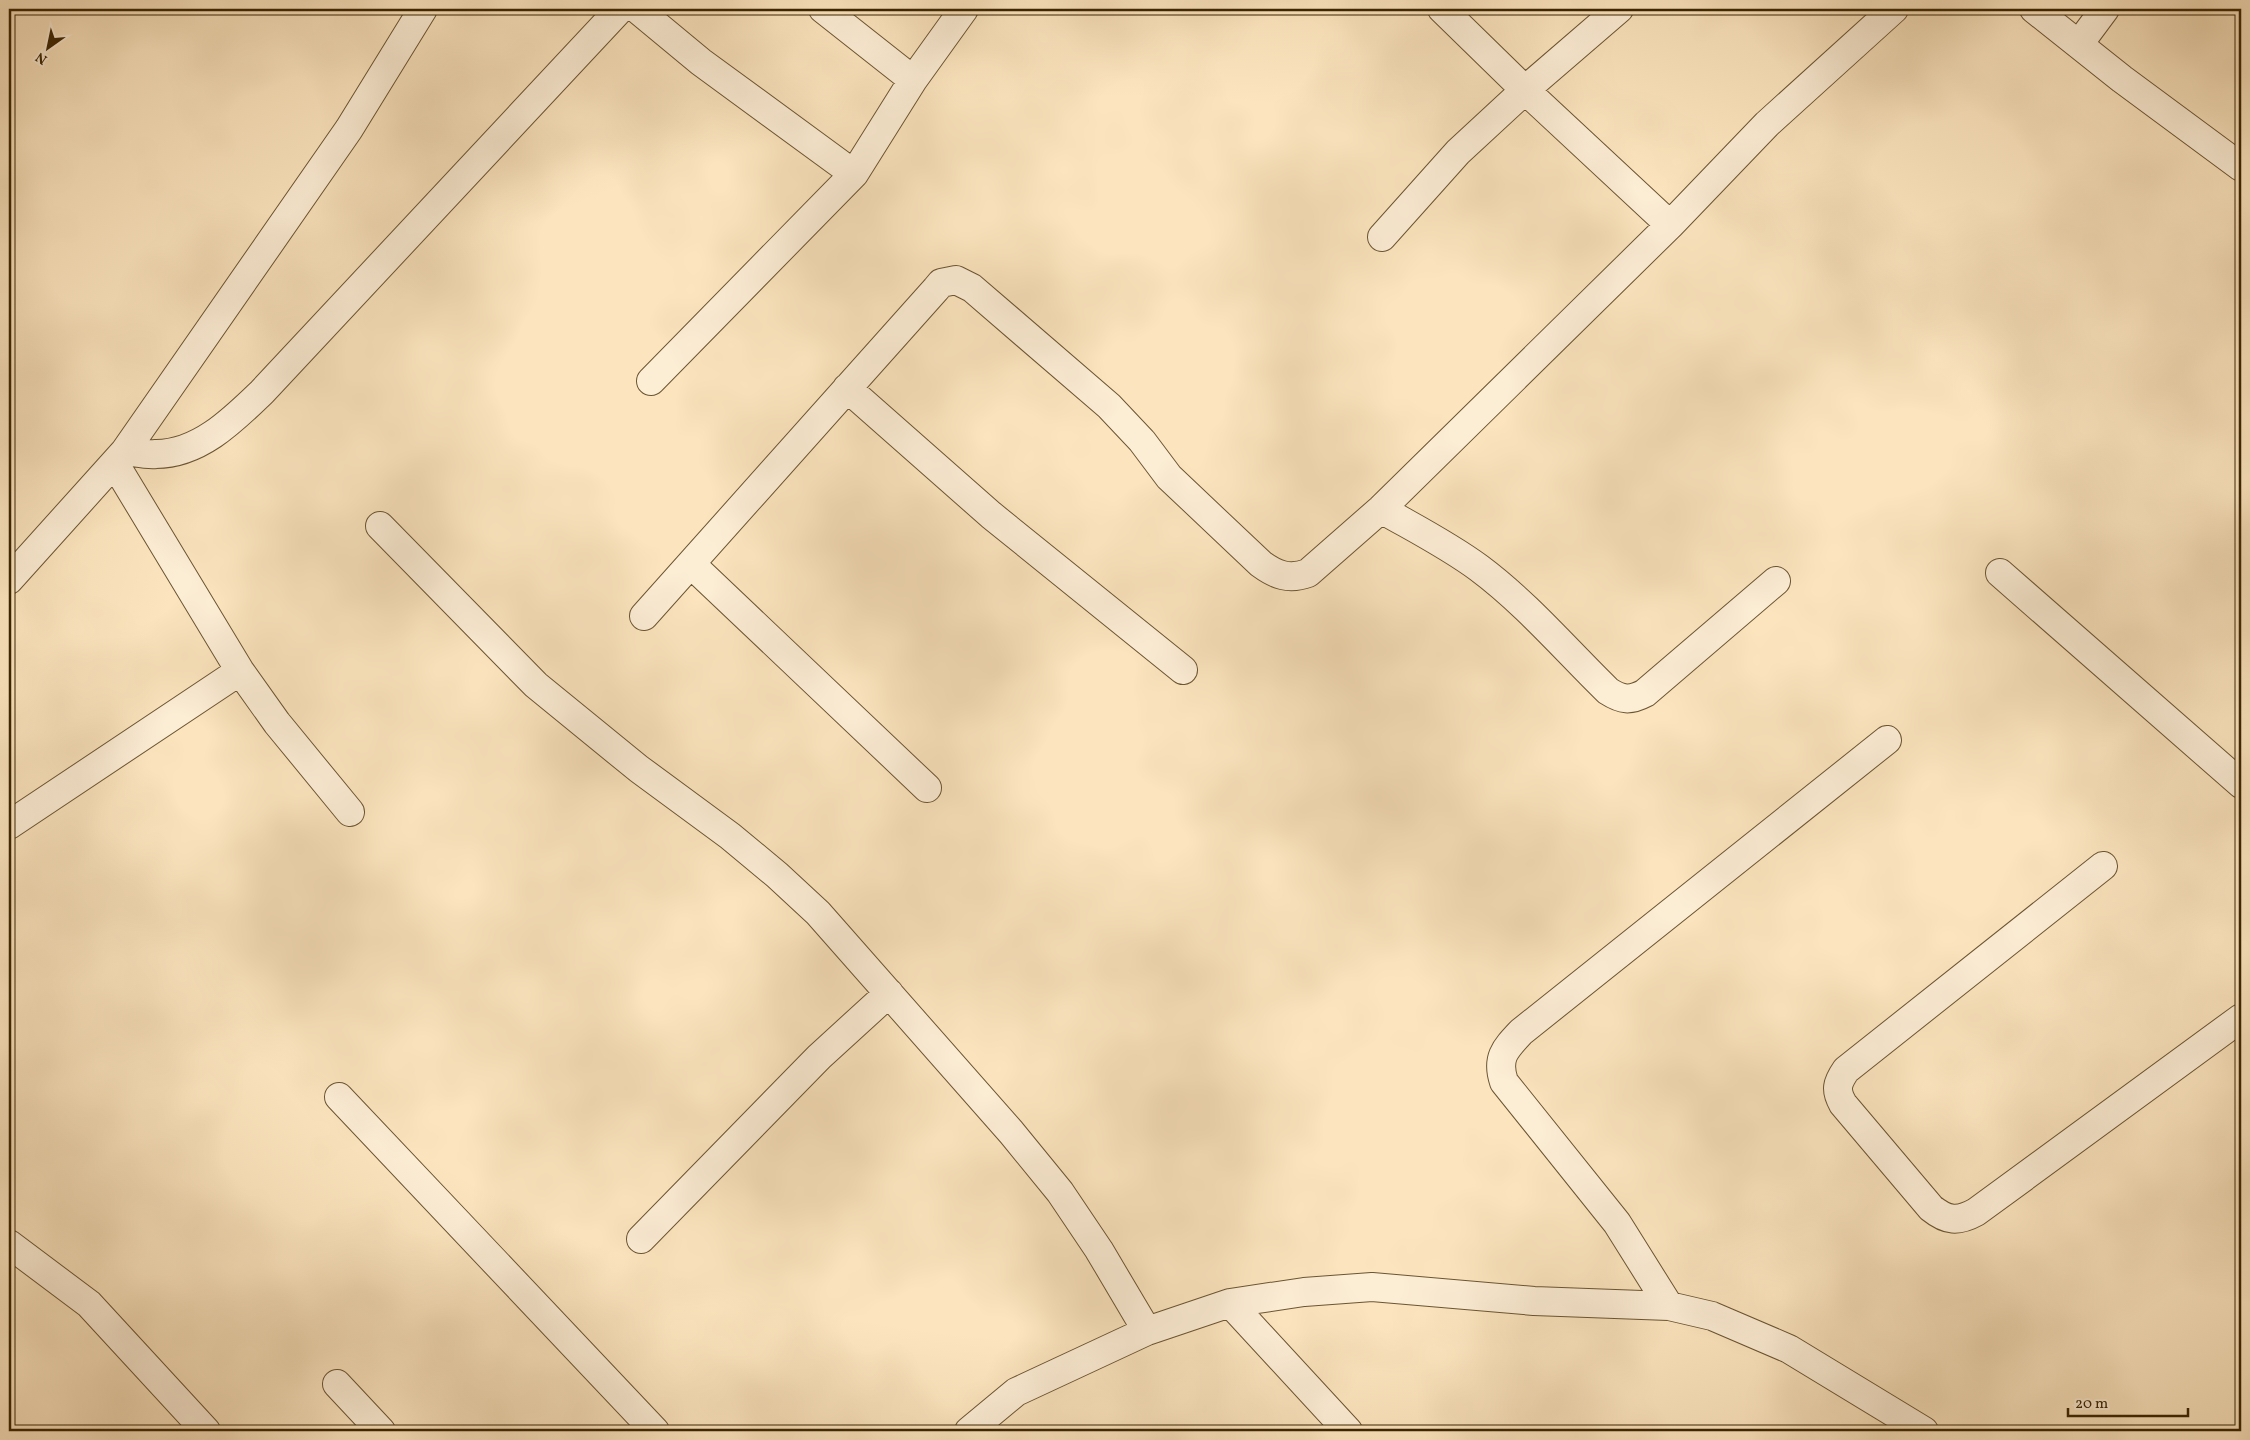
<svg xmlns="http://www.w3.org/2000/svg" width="2250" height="1440" font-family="Vollkorn,serif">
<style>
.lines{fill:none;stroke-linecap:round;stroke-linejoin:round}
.minor-casing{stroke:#6b5532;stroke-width:30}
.tertiary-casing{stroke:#6b5532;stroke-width:30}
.minor{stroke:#fcedd5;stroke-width:28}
.tertiary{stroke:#fcedd5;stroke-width:28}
</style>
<rect width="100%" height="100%" fill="#fbe4be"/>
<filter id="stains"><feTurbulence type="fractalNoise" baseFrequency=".004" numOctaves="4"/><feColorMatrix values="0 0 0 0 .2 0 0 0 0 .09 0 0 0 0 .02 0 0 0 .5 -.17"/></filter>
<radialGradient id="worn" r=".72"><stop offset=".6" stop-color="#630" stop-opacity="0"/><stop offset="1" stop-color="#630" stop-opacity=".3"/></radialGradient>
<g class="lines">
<!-- minor casing -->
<g class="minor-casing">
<path id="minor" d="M 637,9 L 701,62 L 854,174
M 823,9 L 913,80
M 1442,9 L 1525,90 L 1670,225
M 2079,44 L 2105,9
M 1382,237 L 1458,152 L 1525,90 L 1619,9
M 651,381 L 854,174 L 913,80 L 964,9
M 847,388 L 991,515 L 1183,670
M 125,451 C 135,452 146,455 156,454 C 199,454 233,420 262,392 L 620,9
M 115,464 L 240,671 L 277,723 L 350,812
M 1381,509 C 1414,528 1448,545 1479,568 C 1526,603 1566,650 1608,691 C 1622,700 1630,701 1645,693 L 1776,581
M 380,526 L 536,685 L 639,769 L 730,836 L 777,875 L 818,913 L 1011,1132 L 1060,1192 L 1099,1250 L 1147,1331
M 691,564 L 927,788
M 2000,573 L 2241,784
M 9,580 L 125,451 L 349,129 L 423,9
M 644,616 L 936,289 L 941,283 L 956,280 L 972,288 L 1109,406 L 1142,441 L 1169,477 L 1261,564 C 1276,575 1289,580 1308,573 L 1381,509 L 1670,225 L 1767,124 L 1894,9
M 9,825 L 240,671
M 2103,866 L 1846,1070 C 1837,1083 1835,1090 1843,1104 L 1931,1208 C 1947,1221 1958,1222 1976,1212 L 2241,1018
M 339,1097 L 655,1431
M 641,1239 L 819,1057 L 889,993
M 9,1244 L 89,1304 L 206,1431
M 1230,1303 L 1348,1431
M 1669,1306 L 1617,1223 L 1504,1082 C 1496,1058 1505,1049 1521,1032 L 1887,740
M 337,1384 L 381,1431
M 969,1431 L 1016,1392 L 1147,1331 L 1230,1303 L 1304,1292 L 1372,1287 L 1534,1301 L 1669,1306 L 1712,1316 L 1789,1349 L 1924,1431"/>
</g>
<!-- tertiary casing -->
<g class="tertiary-casing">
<path id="tertiary" d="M 2034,9 L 2122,79 L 2241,167"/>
</g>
<!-- minor -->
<use href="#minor" class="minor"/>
<!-- tertiary -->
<use href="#tertiary" class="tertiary"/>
</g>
<!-- margin -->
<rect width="2250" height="1440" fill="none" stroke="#fbe4be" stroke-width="30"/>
<rect x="10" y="10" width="2230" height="1420" fill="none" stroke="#3b2503" stroke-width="2.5"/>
<rect x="15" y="15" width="2220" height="1410" fill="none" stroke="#3b2503"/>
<!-- north arrow -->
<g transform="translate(48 48) rotate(213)" stroke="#fcedd5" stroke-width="4" paint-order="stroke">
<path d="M0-4L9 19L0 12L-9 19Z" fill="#3b2503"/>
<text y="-8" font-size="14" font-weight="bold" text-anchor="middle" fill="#3b2503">N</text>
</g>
<!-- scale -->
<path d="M2068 1408v8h120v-8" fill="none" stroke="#3b2503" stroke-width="2.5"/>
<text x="2075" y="1408" font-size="15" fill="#3b2503" stroke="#fcedd5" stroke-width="4" paint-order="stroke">20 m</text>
<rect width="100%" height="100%" filter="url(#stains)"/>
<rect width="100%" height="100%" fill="url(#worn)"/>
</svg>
